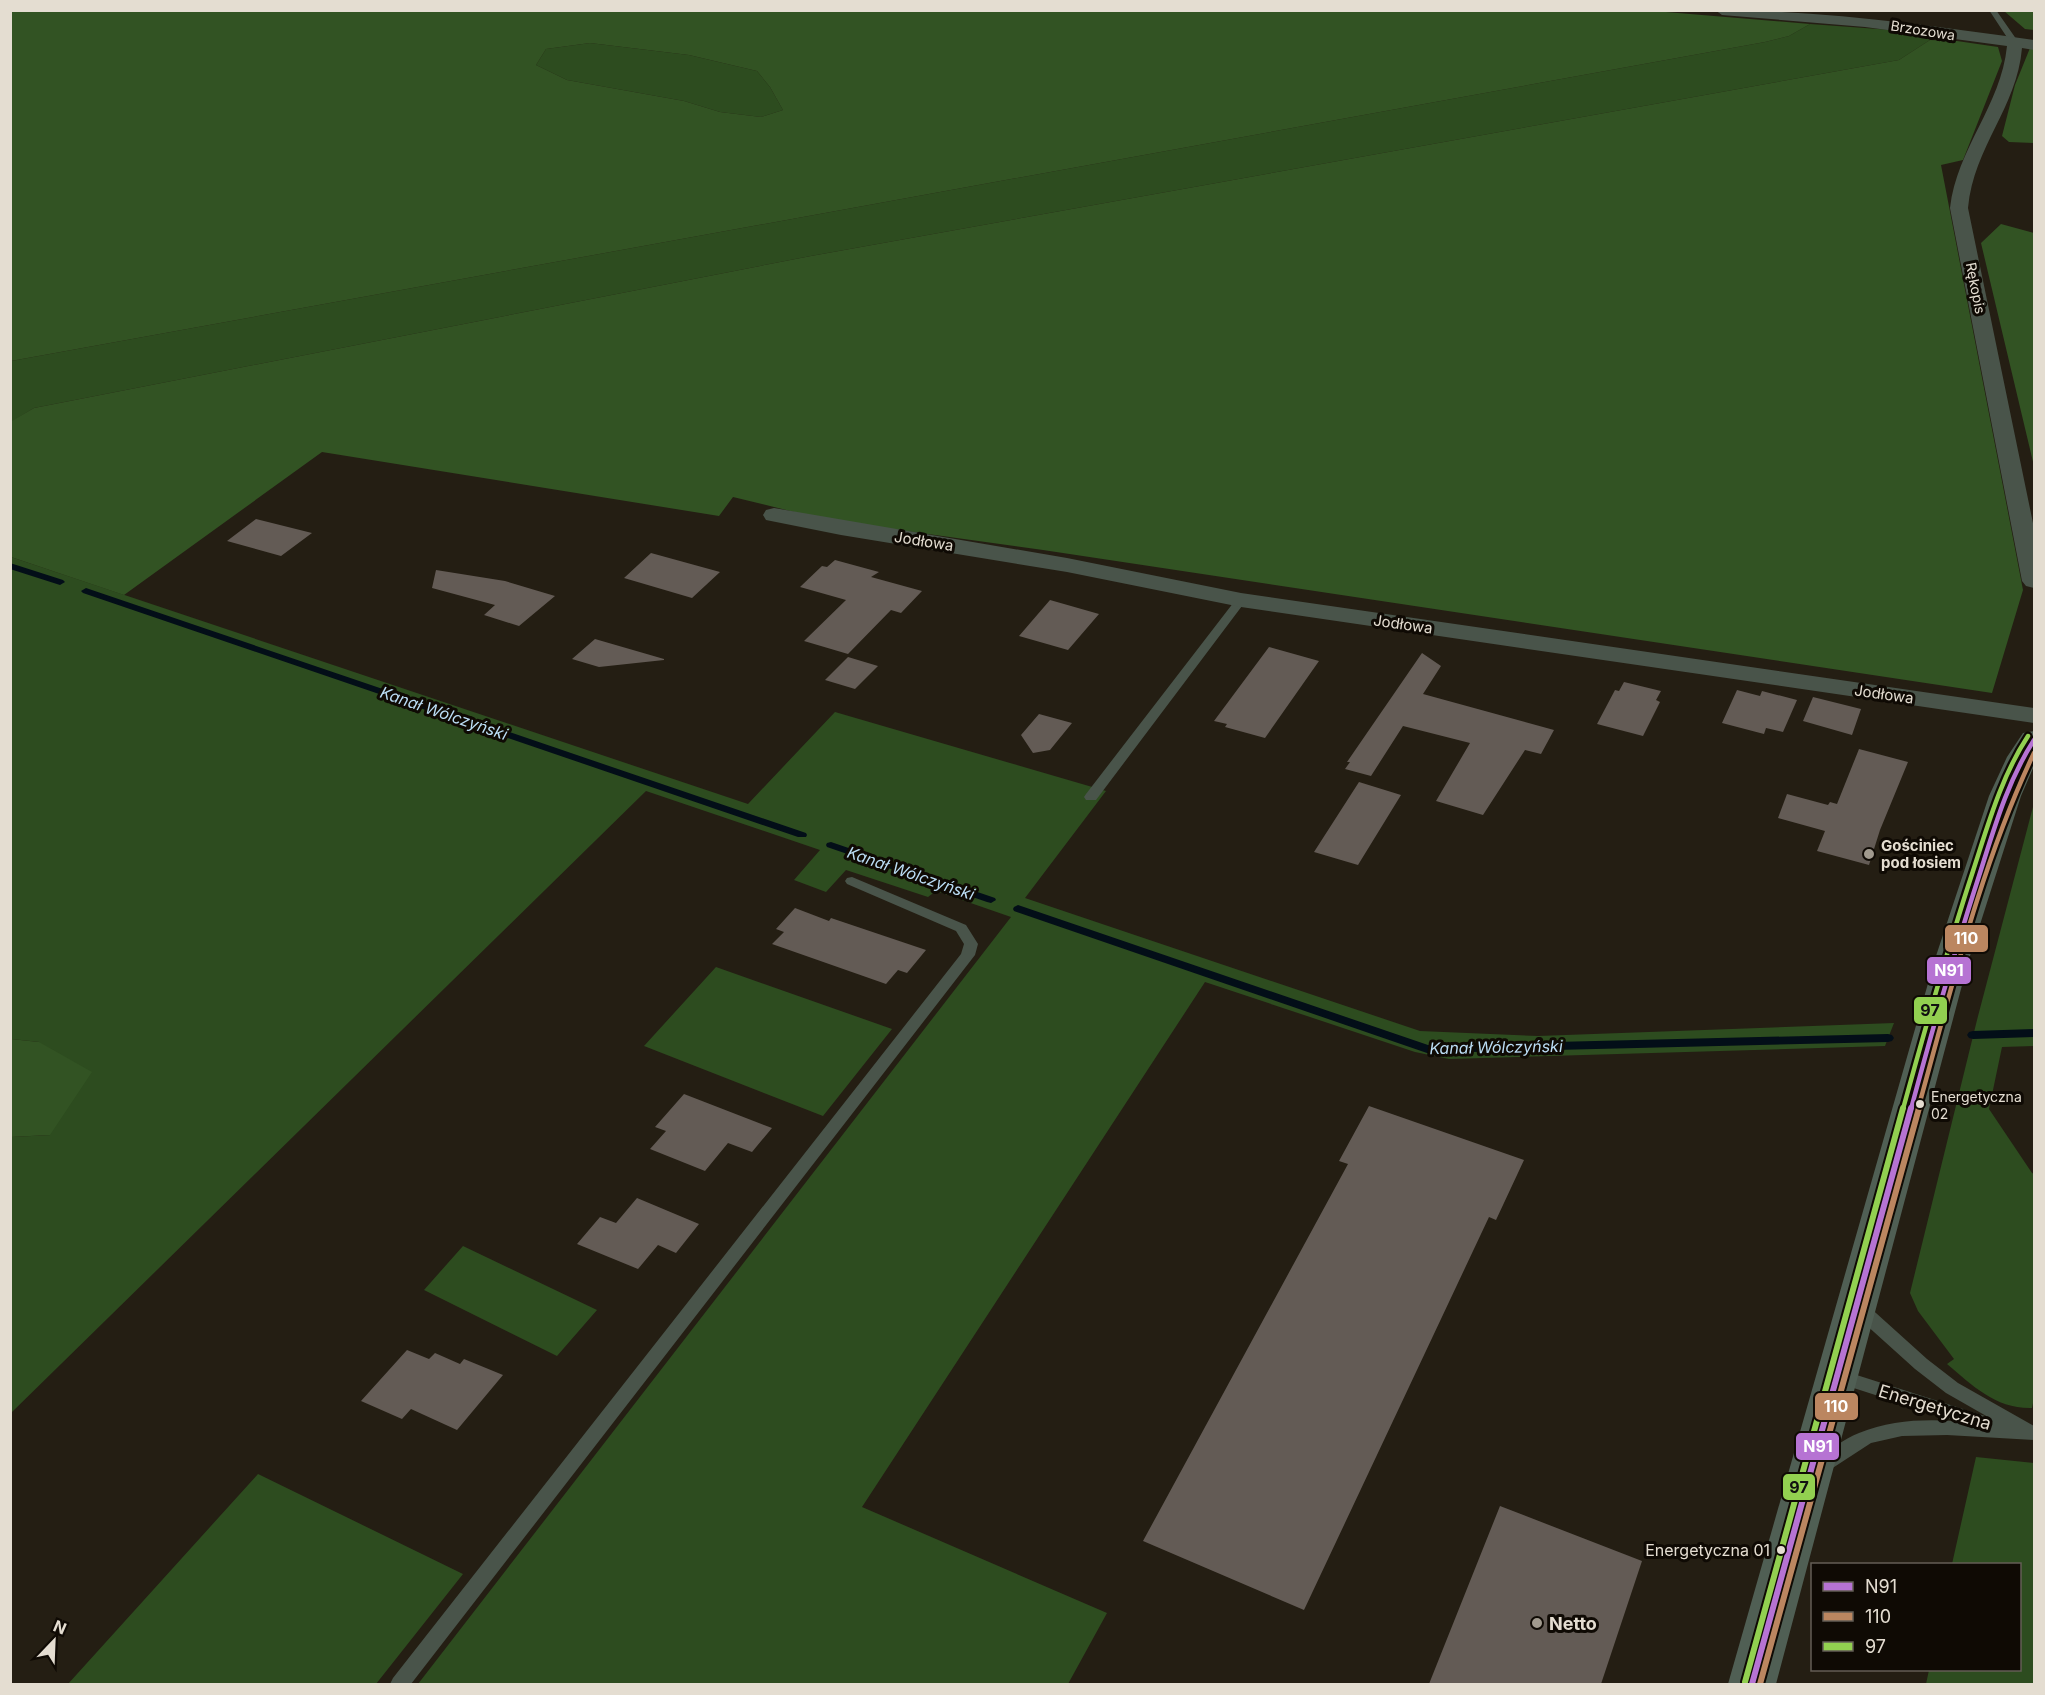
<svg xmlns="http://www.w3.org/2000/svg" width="2045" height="1695" font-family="Inter,sans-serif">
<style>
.green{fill:#2d4c1f}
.forest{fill:#325323;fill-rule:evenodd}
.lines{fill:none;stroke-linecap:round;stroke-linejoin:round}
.stream{fill:#030e18;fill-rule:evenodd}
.building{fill:#635b55}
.lane{fill:#49544a;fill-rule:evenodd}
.street{fill:#49544a;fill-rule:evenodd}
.secondary{fill:#505f54;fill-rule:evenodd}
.bus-1-far1-casing{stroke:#0f0a04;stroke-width:9}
.bus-1-casing{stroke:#0f0a04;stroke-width:10}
.bus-2-far1-casing{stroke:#0f0a04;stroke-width:9}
.bus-2-casing{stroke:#0f0a04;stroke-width:10}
.bus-3-far1-casing{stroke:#0f0a04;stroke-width:9}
.bus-3-casing{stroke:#0f0a04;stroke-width:10}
.bus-1-far1{stroke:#b673d3;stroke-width:4.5}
.bus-1{stroke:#b673d3;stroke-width:6}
.bus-2-far1{stroke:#bb8660;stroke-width:4.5}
.bus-2{stroke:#bb8660;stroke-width:6}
.bus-3-far1{stroke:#92d050;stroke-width:4.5}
.bus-3{stroke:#92d050;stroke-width:6}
.poi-dot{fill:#a19a8e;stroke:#0f0a04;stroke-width:2}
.bus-dot{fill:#e4ddd1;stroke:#0f0a04;stroke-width:2}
.labels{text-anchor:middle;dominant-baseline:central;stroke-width:6;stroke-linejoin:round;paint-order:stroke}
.far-street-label{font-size:14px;fill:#e4ddd1;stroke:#0f0a04}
.bus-label{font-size:14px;fill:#e4ddd1;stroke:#0f0a04;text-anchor:start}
.street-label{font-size:15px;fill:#e4ddd1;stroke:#0f0a04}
.poi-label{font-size:15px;font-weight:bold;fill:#e4ddd1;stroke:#0f0a04;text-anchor:start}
.water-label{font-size:16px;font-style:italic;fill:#bbddf5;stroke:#0f0a04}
.near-bus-label{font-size:16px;fill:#e4ddd1;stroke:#0f0a04;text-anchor:end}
.near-street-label{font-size:18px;fill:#e4ddd1;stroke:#0f0a04}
.near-poi-label{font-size:18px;font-weight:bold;fill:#e4ddd1;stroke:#0f0a04;text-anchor:start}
.line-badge{stroke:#0f0a04;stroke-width:2}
.badge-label{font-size:16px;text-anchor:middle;font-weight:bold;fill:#fff}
.pale-badge-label{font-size:16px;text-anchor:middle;font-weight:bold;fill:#111}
</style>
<rect width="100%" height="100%" fill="#241e13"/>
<!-- green -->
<path class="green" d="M 1810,24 L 1919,32 L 1930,40 L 1899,60 L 811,256 L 34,408 L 11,422 L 11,361 L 1765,42 L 1789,36 Z
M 590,43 L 689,55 L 757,71 L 770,87 L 783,110 L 761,117 L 720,112 L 684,101 L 567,80 L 536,65 L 546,49 Z
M 11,557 L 748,804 L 835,712 L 1106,791 L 1025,898 L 1420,1031 L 1538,1036 L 1894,1023 L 1885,1046 L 1449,1059 L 1415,1052 L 1205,982 L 862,1507 L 1107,1613 L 1068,1684 L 418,1684 L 1011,917 L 936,891 L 928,897 L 846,870 L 826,892 L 794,880 L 820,850 L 646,791 L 11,1413 L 11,1137 L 50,1135 L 39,1042 L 11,1039 Z
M 2034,803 L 2034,1046 L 2002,1047 L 1989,1109 L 2032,1173 L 2034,1174 L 2034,1398 L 2032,1408 C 1996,1409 1973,1386 1947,1364 L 1954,1359 L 1918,1311 L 1910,1293 L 1977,1020 Z
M 716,967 L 892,1029 L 823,1116 L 644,1046 Z
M 463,1246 L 597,1310 L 557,1356 L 424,1290 Z
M 1976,1457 L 2034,1463 L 2034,1684 L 1926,1684 L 1929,1670 L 2020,1670 L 2020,1564 L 1952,1564 Z
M 258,1474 L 463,1574 L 376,1684 L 68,1684 Z"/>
<!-- forest -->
<path class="forest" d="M 1642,10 L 1810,24 L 1789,36 L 1765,42 L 11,361 L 11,11 ZM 590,43 L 689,55 L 757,71 L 770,87 L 783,110 L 761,117 L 720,112 L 684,101 L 567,80 L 536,65 L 546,49 Z
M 2004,11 L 2034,11 L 2034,30 L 2025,29 Z
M 1930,40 L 1957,41 L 1998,47 L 2002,61 L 1963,160 L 1941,165 L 2023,590 L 1992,693 L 1043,550 L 827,520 L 733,497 L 719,516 L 322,452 L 124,595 L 11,557 L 10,422 L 34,408 L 811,256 L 1899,60 Z
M 2030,48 L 2034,48 L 2034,143 L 2009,142 L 2002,136 L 2015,85 Z
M 2001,224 L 2034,233 L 2034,466 L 1981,243 Z
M 11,1039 L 39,1042 L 92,1072 L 50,1135 L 11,1137 Z"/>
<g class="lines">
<!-- stream -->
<path class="stream" d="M 10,563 L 63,580 L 65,582 L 60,585 L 10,569 Z
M 86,588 L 806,833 L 807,835 L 806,837 L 798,837 L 83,593 L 81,591 Z
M 831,842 L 995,898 L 996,900 L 991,903 L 987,902 L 827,847 L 826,845 L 827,843 Z
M 1018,905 L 1428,1045 L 1888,1034 L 1892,1035 L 1894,1038 L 1892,1041 L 1888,1042 L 1427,1053 L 1014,911 L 1013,909 L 1014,907 Z
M 2034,1029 L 2034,1037 L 1973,1039 L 1969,1038 L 1967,1035 L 1969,1032 L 1973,1031 Z"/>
</g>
<!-- building -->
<path class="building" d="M 256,519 L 312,533 L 281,556 L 227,541 Z
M 651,553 L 720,572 L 692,598 L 624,578 Z
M 835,560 L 879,572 L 871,577 L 922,591 L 901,613 L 891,610 L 848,654 L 804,641 L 846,600 L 800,587 L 822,566 L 827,567 Z
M 436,570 L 505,581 L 555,596 L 519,626 L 484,615 L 495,605 L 432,588 Z
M 1050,600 L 1099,614 L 1068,650 L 1019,636 Z
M 595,639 L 664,659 L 664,660 L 599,667 L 572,659 Z
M 1269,647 L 1319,661 L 1265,738 L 1225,727 L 1227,724 L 1214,721 Z
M 1422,653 L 1441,666 L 1423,694 L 1554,730 L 1541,754 L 1525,750 L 1483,815 L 1436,801 L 1470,743 L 1403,726 L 1371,776 L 1345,769 L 1350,762 L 1347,762 Z
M 848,657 L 878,666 L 855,689 L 825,680 Z
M 1624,682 L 1661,691 L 1656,700 L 1660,702 L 1643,736 L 1597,724 L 1615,690 L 1619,691 Z
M 1737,690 L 1760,696 L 1762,691 L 1797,700 L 1783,732 L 1766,728 L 1764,734 L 1722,723 Z
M 1813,697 L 1861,709 L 1852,735 L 1803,721 Z
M 1039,714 L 1072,723 L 1050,750 L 1033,753 L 1021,735 Z
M 1859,749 L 1908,762 L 1880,830 L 1869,865 L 1817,851 L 1825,831 L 1778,818 L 1787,794 L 1828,805 L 1830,802 L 1837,804 Z
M 1359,782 L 1401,795 L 1358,865 L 1314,852 Z
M 795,908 L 829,921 L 831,918 L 926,950 L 907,973 L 898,970 L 886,984 L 772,944 L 784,932 L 776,929 Z
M 684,1094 L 772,1128 L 752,1152 L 728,1143 L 705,1171 L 650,1149 L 666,1131 L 655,1127 Z
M 1369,1106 L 1524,1160 L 1496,1220 L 1489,1217 L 1304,1610 L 1143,1541 L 1348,1164 L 1339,1161 Z
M 637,1198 L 699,1224 L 676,1253 L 658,1245 L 638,1269 L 577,1244 L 600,1217 L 616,1223 Z
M 407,1350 L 429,1359 L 435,1353 L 460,1364 L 464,1359 L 503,1375 L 457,1430 L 411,1409 L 402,1419 L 361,1401 Z
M 1500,1506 L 1642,1561 L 1601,1684 L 1429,1684 Z"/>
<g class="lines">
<!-- lane -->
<path class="lane" d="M 1989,10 L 1996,10 L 2019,43 L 2018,45 L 2012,45 Z
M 1241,596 L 1247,600 L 1245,602 L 1096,800 L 1086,800 L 1084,797 L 1086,794 L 1237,598 Z
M 852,877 L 966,925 L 978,944 L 975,955 L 411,1684 L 390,1684 L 393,1678 L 961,954 L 964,944 L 956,931 L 847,884 L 845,881 L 847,878 Z
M 1860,1302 L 1866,1304 L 1927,1359 L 1958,1383 L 2034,1426 L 2034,1440 L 1947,1435 L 1902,1436 L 1871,1443 L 1828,1471 L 1822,1473 L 1816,1471 L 1813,1466 L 1816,1461 C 1830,1451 1843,1439 1859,1433 C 1890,1420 1923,1419 1956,1421 L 1835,1382 L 1832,1377 L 1835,1372 L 1841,1370 L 1988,1417 L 1946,1393 L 1915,1369 L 1854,1314 L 1852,1309 L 1854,1304 Z"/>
<!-- street -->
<path class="street" d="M 1715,10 C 1822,10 1928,25 2034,40 L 2034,50 L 2022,48 C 2017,108 1974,146 1968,208 L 2034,528 L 2034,588 L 2026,586 L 2022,581 L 1950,208 C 1957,148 2001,106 2007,46 L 1865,27 L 1722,15 Z
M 774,508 L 1067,558 L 1241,593 L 2034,708 L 2034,723 L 1241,607 L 1067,572 L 841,535 L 766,520 L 763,515 L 766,510 Z"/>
<!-- secondary -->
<path class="secondary" d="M 2034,731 L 2034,766 L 2021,796 L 1969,959 L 1776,1684 L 1728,1684 L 1935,959 L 1989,796 L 2007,757 L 2023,733 Z"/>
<!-- bus-1-far1 casing -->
<g class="bus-1-far1-casing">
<path id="bus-1-far1" d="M 1911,1109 C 1932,1031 1954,953 1979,876 C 1994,829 2007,782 2034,740"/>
</g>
<!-- bus-1 casing -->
<g class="bus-1-casing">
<path id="bus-1" d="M 1752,1684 L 1911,1108"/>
</g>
<!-- bus-2-far1 casing -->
<g class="bus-2-far1-casing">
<path id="bus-2-far1" d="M 1918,1109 C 1951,990 1981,864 2034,753"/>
</g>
<!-- bus-2 casing -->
<g class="bus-2-casing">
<path id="bus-2" d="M 1760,1684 L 1919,1108"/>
</g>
<!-- bus-3-far1 casing -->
<g class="bus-3-far1-casing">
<path id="bus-3-far1" d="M 1903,1109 C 1925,1029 1947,950 1973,871 C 1988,825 2001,777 2028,736"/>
</g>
<!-- bus-3 casing -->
<g class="bus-3-casing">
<path id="bus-3" d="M 1745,1682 L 1903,1108"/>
</g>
<!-- bus-1-far1 -->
<use href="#bus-1-far1" class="bus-1-far1"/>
<!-- bus-1 -->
<use href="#bus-1" class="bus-1"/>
<!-- bus-2-far1 -->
<use href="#bus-2-far1" class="bus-2-far1"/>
<!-- bus-2 -->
<use href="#bus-2" class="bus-2"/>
<!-- bus-3-far1 -->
<use href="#bus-3-far1" class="bus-3-far1"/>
<!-- bus-3 -->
<use href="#bus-3" class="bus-3"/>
</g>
<!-- markers -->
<g class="poi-dot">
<circle cx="1869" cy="854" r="6"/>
<circle cx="1537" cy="1623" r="6"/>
</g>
<g class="bus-dot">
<circle cx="1920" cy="1104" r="5"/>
<circle cx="1781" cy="1550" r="5"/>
</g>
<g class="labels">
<!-- far-street labels -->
<g class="far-street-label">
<text transform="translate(1923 30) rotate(9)">Brzozowa</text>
<text transform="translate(1976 288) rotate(79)">Rękopis</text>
</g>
<!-- bus labels -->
<g class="bus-label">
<text x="1931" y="1096">Energetyczna<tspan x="1931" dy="17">02</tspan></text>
</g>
<!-- street labels -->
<g class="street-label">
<text transform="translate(924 541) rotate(9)">Jodłowa</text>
<text transform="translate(1403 624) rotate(8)">Jodłowa</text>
<text transform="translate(1884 694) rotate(8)">Jodłowa</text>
</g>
<!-- poi labels -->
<g class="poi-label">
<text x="1881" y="845">Gościniec<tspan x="1881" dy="17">pod łosiem</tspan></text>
</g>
<!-- water labels -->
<g class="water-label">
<text transform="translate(444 713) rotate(19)">Kanał Wólczyński</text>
<text transform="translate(911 873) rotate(19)">Kanał Wólczyński</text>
<text transform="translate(1496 1047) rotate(-1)">Kanał Wólczyński</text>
</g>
<!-- near-bus labels -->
<g class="near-bus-label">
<text x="1770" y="1550">Energetyczna 01</text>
</g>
<!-- near-street labels -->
<g class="near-street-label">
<text transform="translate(1935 1407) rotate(17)">Energetyczna</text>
</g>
<!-- near-poi labels -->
<g class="near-poi-label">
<text x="1549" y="1623">Netto</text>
</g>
</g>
<g class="line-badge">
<rect x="1944" y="924" width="45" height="29" rx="6" fill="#bb8660"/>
<rect x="1926" y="956" width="46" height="29" rx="6" fill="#b673d3"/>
<rect x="1913" y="996" width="35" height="29" rx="6" fill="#92d050"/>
<rect x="1814" y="1392" width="45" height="29" rx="6" fill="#bb8660"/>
<rect x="1795" y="1432" width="45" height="29" rx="6" fill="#b673d3"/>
<rect x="1782" y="1473" width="34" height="28" rx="6" fill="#92d050"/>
</g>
<g class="badge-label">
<text x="1966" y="944">110</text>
<text x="1949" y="976">N91</text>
<text x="1836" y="1412">110</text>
<text x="1818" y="1452">N91</text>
</g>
<g class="pale-badge-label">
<text x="1930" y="1016">97</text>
<text x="1799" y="1493">97</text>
</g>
<!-- border -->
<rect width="2045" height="1695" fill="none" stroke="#e4ddd1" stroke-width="24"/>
<!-- legend -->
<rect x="1811" y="1563" width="210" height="108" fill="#0f0a04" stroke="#645e56" stroke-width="1.5"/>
<rect x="1823" y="1582" width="30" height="9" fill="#b673d3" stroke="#645e56" stroke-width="1.5"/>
<text x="1865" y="1593" font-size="18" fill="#e4ddd1">N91</text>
<rect x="1823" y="1612" width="30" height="9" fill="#bb8660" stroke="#645e56" stroke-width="1.5"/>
<text x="1865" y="1623" font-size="18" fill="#e4ddd1">110</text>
<rect x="1823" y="1642" width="30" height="9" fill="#92d050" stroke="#645e56" stroke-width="1.5"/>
<text x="1865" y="1653" font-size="18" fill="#e4ddd1">97</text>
<!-- north arrow -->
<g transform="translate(54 1641) rotate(23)" stroke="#0f0a04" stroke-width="4.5" paint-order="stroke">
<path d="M0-4.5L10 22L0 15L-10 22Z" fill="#e4ddd1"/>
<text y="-9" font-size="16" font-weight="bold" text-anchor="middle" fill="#e4ddd1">N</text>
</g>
</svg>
